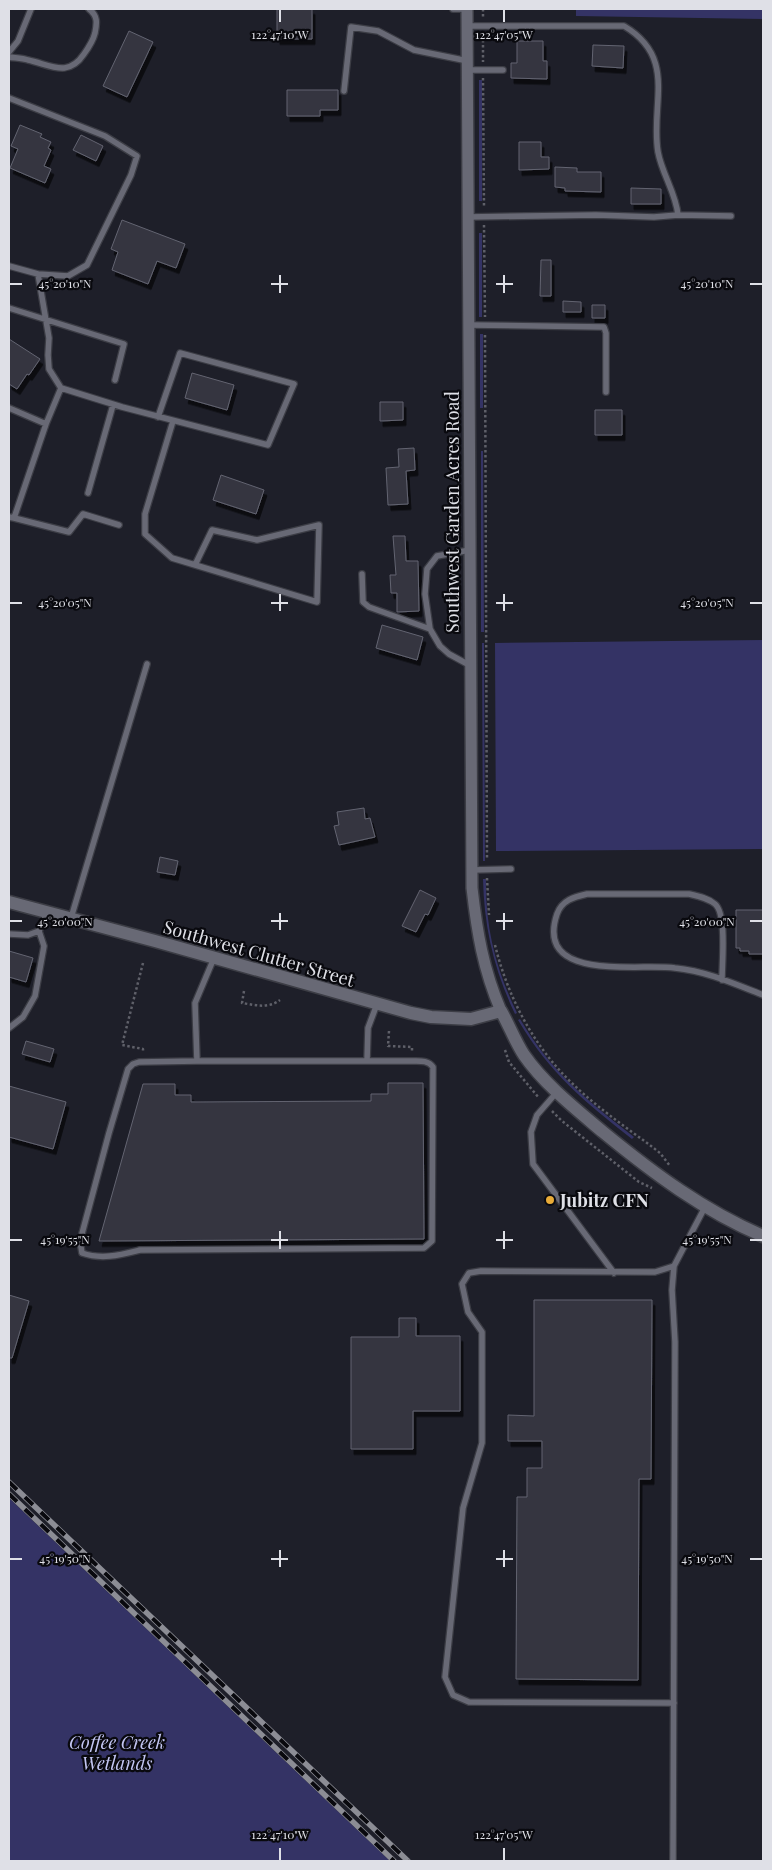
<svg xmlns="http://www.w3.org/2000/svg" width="772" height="1870" font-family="'Playfair Display',serif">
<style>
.green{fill:#343365}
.building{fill:#343540;stroke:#636471;filter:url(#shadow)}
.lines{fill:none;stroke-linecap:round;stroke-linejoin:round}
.lane-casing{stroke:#3c3d45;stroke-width:8}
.street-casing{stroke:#3c3d45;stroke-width:14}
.secondary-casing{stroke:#3c3d45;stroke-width:15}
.path{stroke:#5f6069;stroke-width:2.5;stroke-dasharray:2.5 2.5;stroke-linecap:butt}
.lane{stroke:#686975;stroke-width:5.5}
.street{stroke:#686975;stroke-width:11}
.secondary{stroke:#686975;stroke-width:12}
.rail-casing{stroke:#8c8d95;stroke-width:5.5}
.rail{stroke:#09090e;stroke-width:4;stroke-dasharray:11;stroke-linecap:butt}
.ticks{fill:none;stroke:#dfe0e7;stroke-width:2}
.poi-dot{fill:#e9ab38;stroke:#09090e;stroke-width:2}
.labels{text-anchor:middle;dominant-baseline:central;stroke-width:4.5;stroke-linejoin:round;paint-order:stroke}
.street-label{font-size:18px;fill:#dfe0e7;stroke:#09090e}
.poi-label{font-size:18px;font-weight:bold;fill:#dfe0e7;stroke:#09090e;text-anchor:start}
.park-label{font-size:18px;font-style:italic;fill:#c3c6f3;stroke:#09090e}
.ticks-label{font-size:12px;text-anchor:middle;fill:#dfe0e7;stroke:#09090e;stroke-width:4.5;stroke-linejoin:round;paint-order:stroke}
</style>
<defs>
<filter id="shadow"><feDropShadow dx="3" dy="5.5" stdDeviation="0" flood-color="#0009"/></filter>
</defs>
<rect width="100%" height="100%" fill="#1e1f29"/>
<!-- green -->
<path class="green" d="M 576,9 L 763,9 L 763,19 L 576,16 Z
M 479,80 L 482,80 L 482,201 L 479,201 Z
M 479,233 L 482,233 L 482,317 L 479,317 Z
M 480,334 L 483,334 L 483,408 L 480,408 Z
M 481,451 L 483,451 L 484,632 L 481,632 Z
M 763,640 L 763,849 L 496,851 L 495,643 Z
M 482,643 L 484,643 L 485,861 L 483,861 Z
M 483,879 L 486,879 C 485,927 496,970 517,1013 L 515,1014 C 494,970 484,927 483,879 Z
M 520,1019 C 552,1073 586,1099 634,1137 L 632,1139 C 584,1101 550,1074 518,1020 Z
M 9,1498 L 390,1861 L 9,1861 Z"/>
<!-- building -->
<path class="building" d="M 277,9 L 312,9 L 312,39 L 277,39 Z
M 129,31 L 153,42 L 127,97 L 103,86 Z
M 517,41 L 543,41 L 543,61 L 547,61 L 547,79 L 511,78 L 511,63 L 517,63 Z
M 593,45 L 624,46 L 623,68 L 592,66 Z
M 287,90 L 338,90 L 338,110 L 320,110 L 320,116 L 287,116 Z
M 20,125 L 42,134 L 40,137 L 51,142 L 48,148 L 51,150 L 44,166 L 51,169 L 45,183 L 10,168 L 18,149 L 11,146 Z
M 81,135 L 103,146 L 96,161 L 73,150 Z
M 519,142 L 541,142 L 541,157 L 549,157 L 549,169 L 519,170 Z
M 555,167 L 577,168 L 577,172 L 601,172 L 601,192 L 565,191 L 565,188 L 555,187 Z
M 631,188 L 661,189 L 661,204 L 631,204 Z
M 122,220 L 185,244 L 176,268 L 157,261 L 148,284 L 112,270 L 118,252 L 111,249 Z
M 541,260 L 551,260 L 551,296 L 540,296 Z
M 563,301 L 581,302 L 581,312 L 563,312 Z
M 592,305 L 605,305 L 605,318 L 592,318 Z
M 9,339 L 40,359 L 29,375 L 27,374 L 17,389 L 9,384 Z
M 192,373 L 234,385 L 227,410 L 185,398 Z
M 380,402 L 403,402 L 403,420 L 380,421 Z
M 595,410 L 622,410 L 622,435 L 595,435 Z
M 414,448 L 415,470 L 406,471 L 408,504 L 388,505 L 386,468 L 399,467 L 398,449 Z
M 221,475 L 264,490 L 256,514 L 213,500 Z
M 393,536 L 405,536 L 406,561 L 418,561 L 419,611 L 397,612 L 397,593 L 391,593 L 390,575 L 396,575 Z
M 382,625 L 423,637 L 417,660 L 376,648 Z
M 364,808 L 365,819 L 370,818 L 375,837 L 339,845 L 334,826 L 339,825 L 337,812 Z
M 160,857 L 178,861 L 175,875 L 157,872 Z
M 420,890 L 436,898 L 428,915 L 425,914 L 416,932 L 402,926 Z
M 736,910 L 763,910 L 763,954 L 749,954 L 749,951 L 740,951 L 740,948 L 736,948 Z
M 9,951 L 33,958 L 26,982 L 9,977 Z
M 26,1041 L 54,1049 L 50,1062 L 22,1054 Z
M 388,1083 L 423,1083 L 424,1239 L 99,1241 L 143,1084 L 175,1084 L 175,1095 L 191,1095 L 191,1102 L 371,1101 L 371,1094 L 388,1094 Z
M 9,1086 L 66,1102 L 53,1149 L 9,1137 Z
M 9,1295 L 29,1301 L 12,1358 L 9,1358 Z
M 534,1300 L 652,1300 L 651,1479 L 639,1479 L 638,1680 L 516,1679 L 517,1497 L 527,1497 L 527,1468 L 542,1468 L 542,1441 L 508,1441 L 508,1415 L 534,1416 Z
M 399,1318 L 416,1318 L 416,1336 L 460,1336 L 460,1411 L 413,1411 L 413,1449 L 351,1449 L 351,1337 L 399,1337 Z"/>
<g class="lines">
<!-- lane casing -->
<g class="lane-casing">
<path id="lane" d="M 453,9 L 467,9
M 468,26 L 624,26 C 678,58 650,104 658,152 C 662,174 676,193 678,215 L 654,217 L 596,215 L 468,217
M 9,52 L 18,41 L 31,9
M 9,57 C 15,58 22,58 28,60 C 51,65 68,78 84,54 C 89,47 93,41 95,33 C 97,23 98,16 89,9
M 468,70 L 503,70
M 344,91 L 351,27 L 378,31 L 414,50 L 468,61
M 9,98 L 105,136 L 137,156 L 131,175 L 87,265 L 68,276 L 38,274 L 9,266
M 678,215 L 731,216
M 38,274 L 49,338 L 48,355 L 49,369 L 61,388 L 122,407 L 268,445 L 294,384 L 180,353 L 158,417
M 9,308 L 124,344 L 115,380
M 469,325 L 604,327 L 606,333 L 606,392
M 9,408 L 46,424
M 173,421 L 145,514 L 145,534 L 172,558 L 317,602 L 319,525 L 257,540 L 212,530 L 195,565
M 88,493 L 113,405
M 9,517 L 14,518 L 46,424 L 61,388
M 14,518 L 69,532 L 83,514 L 119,525
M 470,550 L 437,556 L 427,569 L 425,594 L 430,629 L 440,646 L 449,654 L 471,666
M 362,574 L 363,602 L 369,607 L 430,629
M 472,870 L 511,869
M 71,918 L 147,664
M 9,934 L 28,935 L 39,931
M 722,980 C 722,963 727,914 715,904 C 708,898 698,896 689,894 L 587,894 C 574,897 562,900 557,914 C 534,983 639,963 675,968 C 706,971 735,984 763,995
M 9,1028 L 23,1017 L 35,996 L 44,946 L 39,931 L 47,913
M 197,1061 L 412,1061 C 420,1061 428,1060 433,1067 L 432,1241 L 424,1248 L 140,1250 C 120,1255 102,1260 82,1253 L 80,1241 L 109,1133 L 128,1069 L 133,1064 L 139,1062 L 197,1061 L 195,1003 L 214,958
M 367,1061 L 368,1028 L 377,1004
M 557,1092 L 537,1115 L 531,1132 L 533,1164 L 614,1273
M 674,1703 L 469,1702 L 453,1695 L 445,1677 L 463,1508 L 482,1443 L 482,1332 L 468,1312 L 462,1284 L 469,1273 L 481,1271 L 655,1272 L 674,1266
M 673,1861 L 675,1342 L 672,1290 L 674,1266 L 705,1207"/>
</g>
<!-- street casing -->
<g class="street-casing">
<path id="street" d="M 467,9 L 472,888 C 477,932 483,969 501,1011"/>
</g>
<!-- secondary casing -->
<g class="secondary-casing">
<path id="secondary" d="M 9,902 L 155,941 L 411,1013 L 431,1017 L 471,1019 L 501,1011 C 509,1025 515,1041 524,1055 C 544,1084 577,1110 603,1132 C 653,1173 704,1211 763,1236"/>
</g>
<!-- path -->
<path class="path" d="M 483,9 L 483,17
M 483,35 L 483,62
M 483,78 L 484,207
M 484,225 L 485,317
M 485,335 L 487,860
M 487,878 L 489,915
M 495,945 C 508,998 535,1049 575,1086 C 601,1111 632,1131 660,1153 L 670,1166
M 143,963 L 122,1045 L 143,1049 L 143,1052
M 244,991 L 242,1003 C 255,1005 268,1009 280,1000
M 389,1031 L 388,1046 L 412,1047 L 412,1052
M 505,1050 L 509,1062 L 539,1098
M 552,1111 L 562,1121 L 639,1182 L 652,1188"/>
<!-- lane -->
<use href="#lane" class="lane"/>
<!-- street -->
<use href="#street" class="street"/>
<!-- secondary -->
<use href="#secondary" class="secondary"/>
<!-- rail casing -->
<g class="rail-casing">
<path id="rail" d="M 9,1482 L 408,1861
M 9,1494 L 394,1861"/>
</g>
<!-- rail -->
<use href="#rail" class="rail"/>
</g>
<!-- ticks -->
<path class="ticks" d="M 280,10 L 280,22M 504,10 L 504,22M 280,275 L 280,293M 504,275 L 504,293M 10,284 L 22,284M 271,284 L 288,284M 496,284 L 513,284M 750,284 L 762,284M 280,594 L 280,611M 504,594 L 504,611M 10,603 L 22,603M 271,603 L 288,603M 496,603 L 513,603M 750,603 L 762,603M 280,913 L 280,930M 504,913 L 504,930M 10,921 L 22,921M 271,921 L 288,921M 496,921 L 513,921M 750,921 L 762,921M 280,1231 L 280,1249M 504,1231 L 504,1249M 10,1240 L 22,1240M 271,1240 L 288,1240M 496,1240 L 513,1240M 750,1240 L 762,1240M 280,1550 L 280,1567M 504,1550 L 504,1567M 10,1559 L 22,1559M 271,1559 L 288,1559M 496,1559 L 513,1559M 750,1559 L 762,1559M 280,1848 L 280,1860M 504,1848 L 504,1860"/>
<!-- markers -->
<circle class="poi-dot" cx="550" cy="1200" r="5"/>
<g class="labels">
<!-- street labels -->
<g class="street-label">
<text transform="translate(452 512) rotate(-90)">Southwest Garden Acres Road</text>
<text transform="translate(259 953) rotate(16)">Southwest Clutter Street</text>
</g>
<!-- poi labels -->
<g class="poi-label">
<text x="560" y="1200">Jubitz CFN</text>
</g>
<!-- park labels -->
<g class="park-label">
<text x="117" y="1742">Coffee Creek<tspan x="117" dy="21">Wetlands</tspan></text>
</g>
</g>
<g class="ticks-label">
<text x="280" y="39">122°47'10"W</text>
<text x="504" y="39">122°47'05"W</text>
<text x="65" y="288">45°20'10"N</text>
<text x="707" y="288">45°20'10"N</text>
<text x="65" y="607">45°20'05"N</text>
<text x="707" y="607">45°20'05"N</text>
<text x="65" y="926">45°20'00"N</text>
<text x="707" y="926">45°20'00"N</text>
<text x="65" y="1244">45°19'55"N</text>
<text x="707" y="1244">45°19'55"N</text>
<text x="65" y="1563">45°19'50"N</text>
<text x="707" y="1563">45°19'50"N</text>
<text x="280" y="1839">122°47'10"W</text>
<text x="504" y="1839">122°47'05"W</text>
</g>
<!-- border -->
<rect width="772" height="1870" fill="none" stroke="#dfe0e7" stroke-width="20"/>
</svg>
